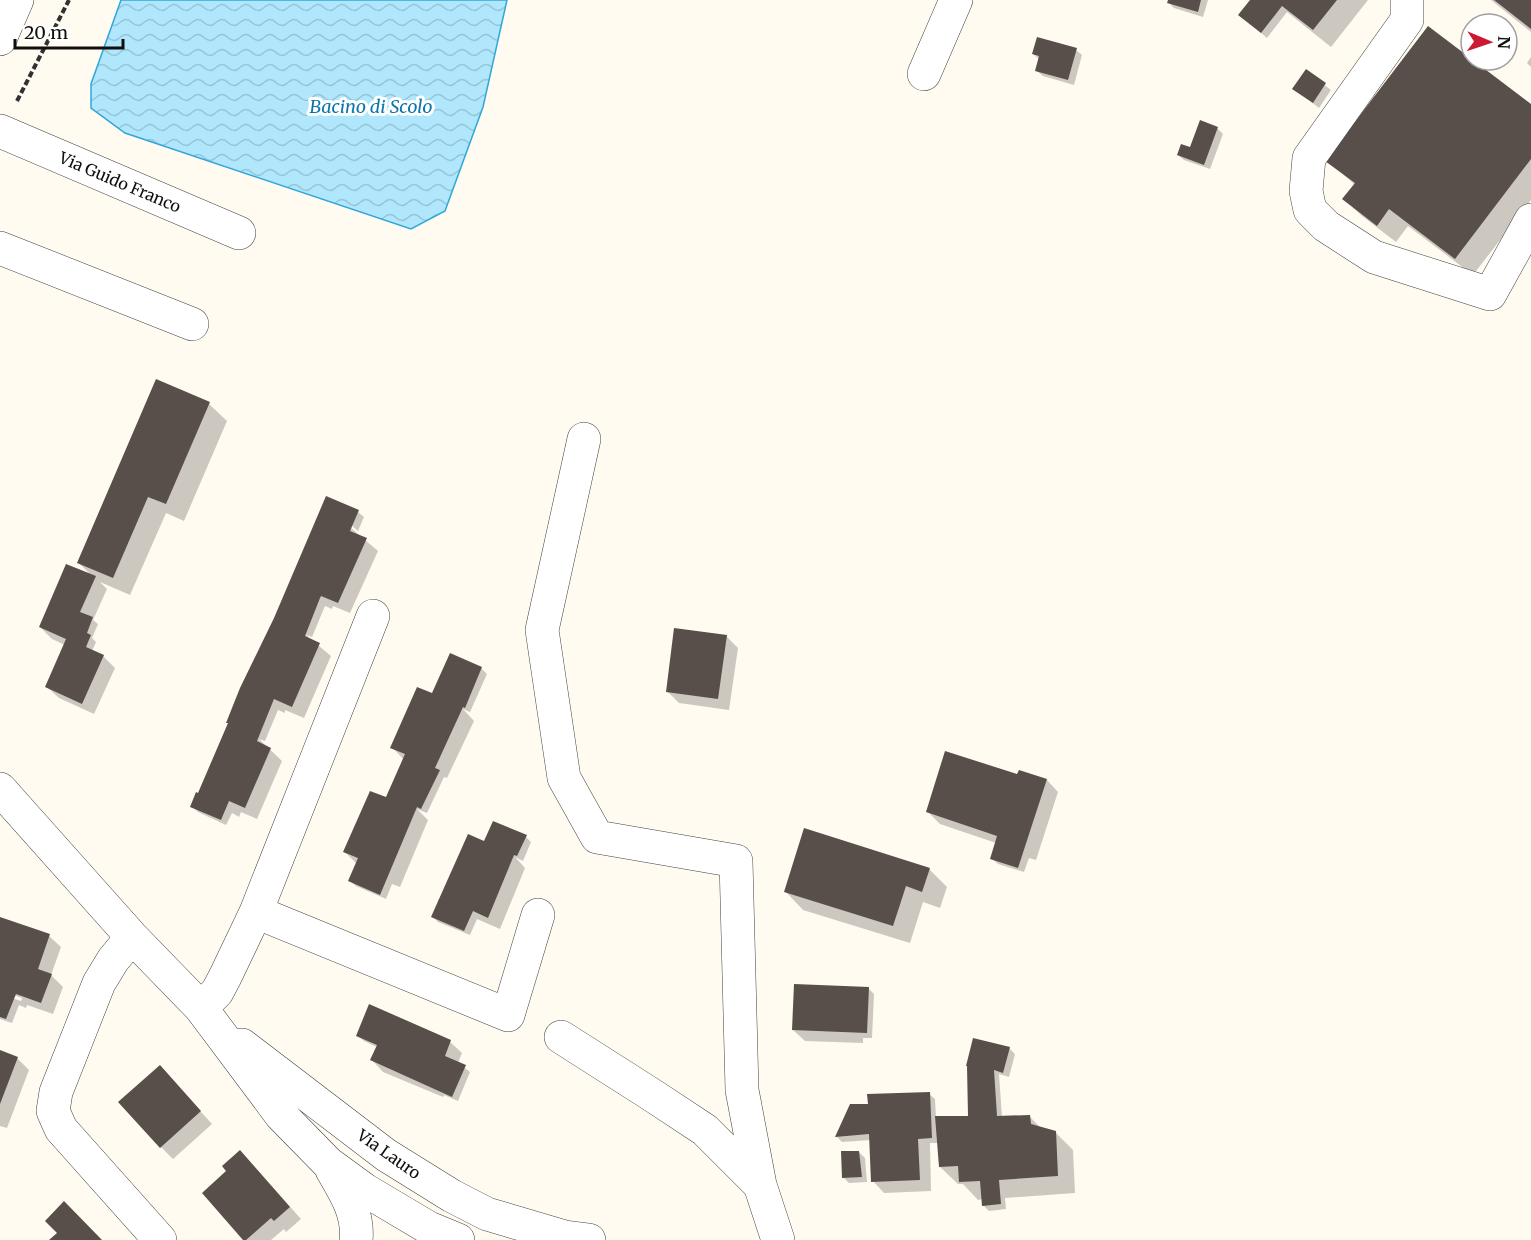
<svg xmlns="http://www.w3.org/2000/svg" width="1531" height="1240" font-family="Merriweather,serif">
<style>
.water{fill:url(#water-waves);stroke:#30a6d9;stroke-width:1.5}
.shadow{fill:#0003}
.building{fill:#584e4a}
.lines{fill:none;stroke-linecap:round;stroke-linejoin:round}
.minor-casing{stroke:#424242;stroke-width:34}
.path{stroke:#313131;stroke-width:4;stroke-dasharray:6 3;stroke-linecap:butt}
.minor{stroke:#fff;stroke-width:33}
.labels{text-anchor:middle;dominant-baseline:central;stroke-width:6;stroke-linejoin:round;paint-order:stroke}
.street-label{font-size:16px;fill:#0f0f0f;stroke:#fff}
.water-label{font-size:18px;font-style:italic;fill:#0c76ac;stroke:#fff}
</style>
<defs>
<pattern id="water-waves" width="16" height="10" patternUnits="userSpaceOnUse" patternTransform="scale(1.5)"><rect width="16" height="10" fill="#b0e7fc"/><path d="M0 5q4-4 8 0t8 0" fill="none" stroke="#96c5d7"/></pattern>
</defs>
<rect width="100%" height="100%" fill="#fffbf0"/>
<!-- water -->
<path class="water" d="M 121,0 L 507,0 L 483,107 L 445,211 L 411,229 L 125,133 L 91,108 L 91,84 Z"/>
<!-- shadow -->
<path class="shadow" d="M 1169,0 L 1208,0 L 1203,17 L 1174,8 L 1169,3 Z
M 1252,0 L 1368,0 L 1331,47 L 1287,12 L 1267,38 L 1240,15 Z
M 1491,0 L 1531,0 L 1531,32 Z
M 1076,50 L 1082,55 L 1074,85 L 1043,76 L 1037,71 L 1039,59 L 1033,54 Z
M 1531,57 L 1531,67 L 1527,63 Z
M 1306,71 L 1331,90 L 1319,108 L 1294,89 Z
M 1531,106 L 1531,200 L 1473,275 L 1408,226 L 1396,242 L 1362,216 L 1344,199 L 1355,185 L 1327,160 Z
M 1217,128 L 1223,134 L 1210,169 L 1184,160 L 1178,155 L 1191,149 Z
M 209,404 L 227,421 L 184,521 L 166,513 L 130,595 L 100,582 L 107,589 L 93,620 L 98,624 L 92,638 L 96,642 L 92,651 L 103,656 L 115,668 L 94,714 L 59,698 L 47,687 L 65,645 L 52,639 L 40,627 L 92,576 L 79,563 Z
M 327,498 L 358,512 L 364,517 L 358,531 L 347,521 L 345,523 L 378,551 L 350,613 L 333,606 L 332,609 L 325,606 L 312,637 L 306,635 L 331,656 L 304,718 L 285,710 L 285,713 L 278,710 L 265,741 L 259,739 L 282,761 L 257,819 L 241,812 L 239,817 L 232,813 L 226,825 L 198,812 L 192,806 L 197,794 L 199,795 L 230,724 L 228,722 L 242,689 L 275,618 Z
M 726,636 L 738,648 L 729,710 L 679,703 L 667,691 Z
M 481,668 L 487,674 L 470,712 L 463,709 L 474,721 L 447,778 L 444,777 L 427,813 L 417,809 L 428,820 L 400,887 L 392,884 L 386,899 L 356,886 L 350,881 L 357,864 L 345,852 L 386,799 L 404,760 L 392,747 L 439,698 Z
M 1020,772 L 1047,780 L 1058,792 L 1036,860 L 1029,858 L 1024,872 L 998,864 L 992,859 L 996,843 L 940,824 L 928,812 L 1018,775 Z
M 526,837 L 531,842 L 523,861 L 515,857 L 525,868 L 500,929 L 477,919 L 470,935 L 438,922 L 433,917 L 439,899 L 441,900 L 492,847 Z
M 929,869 L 947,887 L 940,908 L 923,902 L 910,943 L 803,910 L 786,892 Z
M 0,918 L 49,936 L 61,947 L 51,975 L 63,987 L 53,1014 L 27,1005 L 26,1008 L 19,1005 L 12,1023 L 0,1019 L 0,994 L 21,1001 L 22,998 L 0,990 Z
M 868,988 L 874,994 L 872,1038 L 863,1038 L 863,1043 L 805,1041 L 793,1030 Z
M 358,1035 L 450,1042 L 462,1053 L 458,1063 L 470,1072 L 458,1101 L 444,1095 L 443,1097 L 383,1072 L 372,1060 L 377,1047 L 364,1041 Z
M 1009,1048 L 1015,1054 L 1009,1077 L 999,1074 L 1002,1117 L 1030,1117 L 1041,1128 L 1055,1132 L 1073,1150 L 1075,1193 L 1005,1198 L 1006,1209 L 989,1211 L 983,1205 L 983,1199 L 978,1200 L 963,1184 L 958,1184 L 940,1167 L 938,1143 L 930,1143 L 931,1191 L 884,1193 L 873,1181 L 871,1140 L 842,1142 L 837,1137 L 867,1105 L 929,1094 L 935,1099 L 936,1118 L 970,1117 L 969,1067 Z
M 0,1052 L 17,1058 L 29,1070 L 7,1128 L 0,1126 Z
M 160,1067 L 212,1124 L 173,1159 L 161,1147 Z
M 859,1152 L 865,1158 L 867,1182 L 849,1183 L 843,1177 Z
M 252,1164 L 301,1219 L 286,1232 L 284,1229 L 271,1240 L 245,1240 Z"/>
<!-- building -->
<path class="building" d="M 1168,0 L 1201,0 L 1198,12 L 1167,3 Z
M 1250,0 L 1337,0 L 1313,30 L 1282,6 L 1261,33 L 1238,15 Z
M 1494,0 L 1531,0 L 1531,29 Z
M 1428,26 L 1531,104 L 1531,159 L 1455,259 L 1389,209 L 1377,226 L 1342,199 L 1355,183 L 1325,161 Z
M 1037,37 L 1077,48 L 1068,80 L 1035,71 L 1039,56 L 1032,54 Z
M 1306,69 L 1326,83 L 1313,103 L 1292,89 Z
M 1200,120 L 1218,127 L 1204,165 L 1177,155 L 1181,144 L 1190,147 Z
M 156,379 L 210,402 L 166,504 L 148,497 L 113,578 L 77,563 Z
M 326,496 L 359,510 L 350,531 L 367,538 L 338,603 L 321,596 L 320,598 L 305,636 L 320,643 L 292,707 L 274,699 L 257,741 L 271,748 L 245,808 L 229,801 L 221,820 L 190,807 L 196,792 L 198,793 L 228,723 L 226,723 L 240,688 L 274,618 Z
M 66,564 L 96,576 L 80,612 L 93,617 L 87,633 L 91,635 L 86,647 L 104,655 L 82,704 L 45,687 L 66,639 L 39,627 Z
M 674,628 L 727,635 L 718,699 L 666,692 Z
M 450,653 L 482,667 L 465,708 L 463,707 L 435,768 L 440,770 L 421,809 L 417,807 L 380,895 L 348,881 L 358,858 L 343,852 L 370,791 L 386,797 L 405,754 L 390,748 L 417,687 L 432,693 Z
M 945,751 L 1017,774 L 1019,770 L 1047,779 L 1018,868 L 990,859 L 997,836 L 926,812 Z
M 493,821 L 527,835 L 517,856 L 514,855 L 488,918 L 473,911 L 464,931 L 431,917 L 468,834 L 484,841 Z
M 804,828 L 930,868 L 922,892 L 906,886 L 893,926 L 784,892 Z
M 0,917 L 50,934 L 38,969 L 52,974 L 41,1003 L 16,994 L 6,1019 L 0,1017 Z
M 794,984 L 869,987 L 867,1033 L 792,1030 Z
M 369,1004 L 451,1040 L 445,1056 L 466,1065 L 452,1097 L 370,1060 L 377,1045 L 356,1036 Z
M 973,1038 L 1010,1047 L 1003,1073 L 994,1070 L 997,1116 L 1030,1115 L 1031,1124 L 1056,1131 L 1058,1176 L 999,1180 L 1001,1204 L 982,1206 L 980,1181 L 959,1182 L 958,1166 L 939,1167 L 935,1116 L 968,1116 L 967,1066 L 966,1066 Z
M 0,1050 L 18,1057 L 0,1104 Z
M 160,1065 L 201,1111 L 160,1148 L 118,1102 Z
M 930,1092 L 932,1138 L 918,1139 L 920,1180 L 871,1182 L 869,1134 L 835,1137 L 850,1104 L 868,1104 L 867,1094 Z
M 240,1150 L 290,1207 L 274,1221 L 271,1218 L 246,1240 L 243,1240 L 202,1193 L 226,1171 L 222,1166 Z
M 841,1151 L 859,1151 L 862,1177 L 842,1178 Z
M 64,1201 L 102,1240 L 49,1240 L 57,1233 L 45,1221 Z"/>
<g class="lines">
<!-- minor casing -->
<g class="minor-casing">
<path id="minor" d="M 1407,0 L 1407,20 L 1309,158 L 1306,191 L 1310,210 L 1326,226 L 1374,257 L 1490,294 L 1531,220
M 0,39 L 17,0
M 924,74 L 956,0
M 0,131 L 239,233
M 0,248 L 192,324
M 584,439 L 542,630 L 564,778 L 597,837 L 736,861 L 742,1090 L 760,1185 L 778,1240
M 0,789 L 132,937 L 201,1008 L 281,1115 L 328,1163 L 365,1190 L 429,1228 L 458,1240
M 256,912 L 508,1015 L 538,915
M 132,937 L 113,960 L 99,983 L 56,1092 L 53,1111 L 61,1129 L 160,1240
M 201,1008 L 217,992 L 225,977 L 256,912 L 373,616
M 561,1037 L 652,1095 L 705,1130 L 760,1185
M 242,1045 L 386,1155 L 452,1196 L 487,1214 L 565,1237 L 589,1240
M 332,1170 C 345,1192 359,1214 356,1240"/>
</g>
<!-- path -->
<path class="path" d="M 17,101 L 69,0"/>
<!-- minor -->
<use href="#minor" class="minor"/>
</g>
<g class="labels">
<!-- street labels -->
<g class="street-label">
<text transform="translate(120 182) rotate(23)">Via Guido Franco</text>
<text transform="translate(389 1154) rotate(35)">Via Lauro</text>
</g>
<!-- water labels -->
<g class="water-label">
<text x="371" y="106">Bacino di Scolo</text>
</g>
</g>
<!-- north arrow -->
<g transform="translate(1489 42) rotate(92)"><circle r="28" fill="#ffffff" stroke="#9f9f9f" stroke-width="1.5"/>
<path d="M0-4.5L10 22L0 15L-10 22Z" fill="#cc1933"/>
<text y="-9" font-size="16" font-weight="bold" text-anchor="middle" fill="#0f0f0f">N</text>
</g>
<!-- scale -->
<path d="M15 39v9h108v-9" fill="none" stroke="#0f0f0f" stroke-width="3"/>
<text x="24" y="39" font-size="18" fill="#0f0f0f" stroke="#ffffff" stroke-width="4.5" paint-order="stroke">20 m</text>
</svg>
